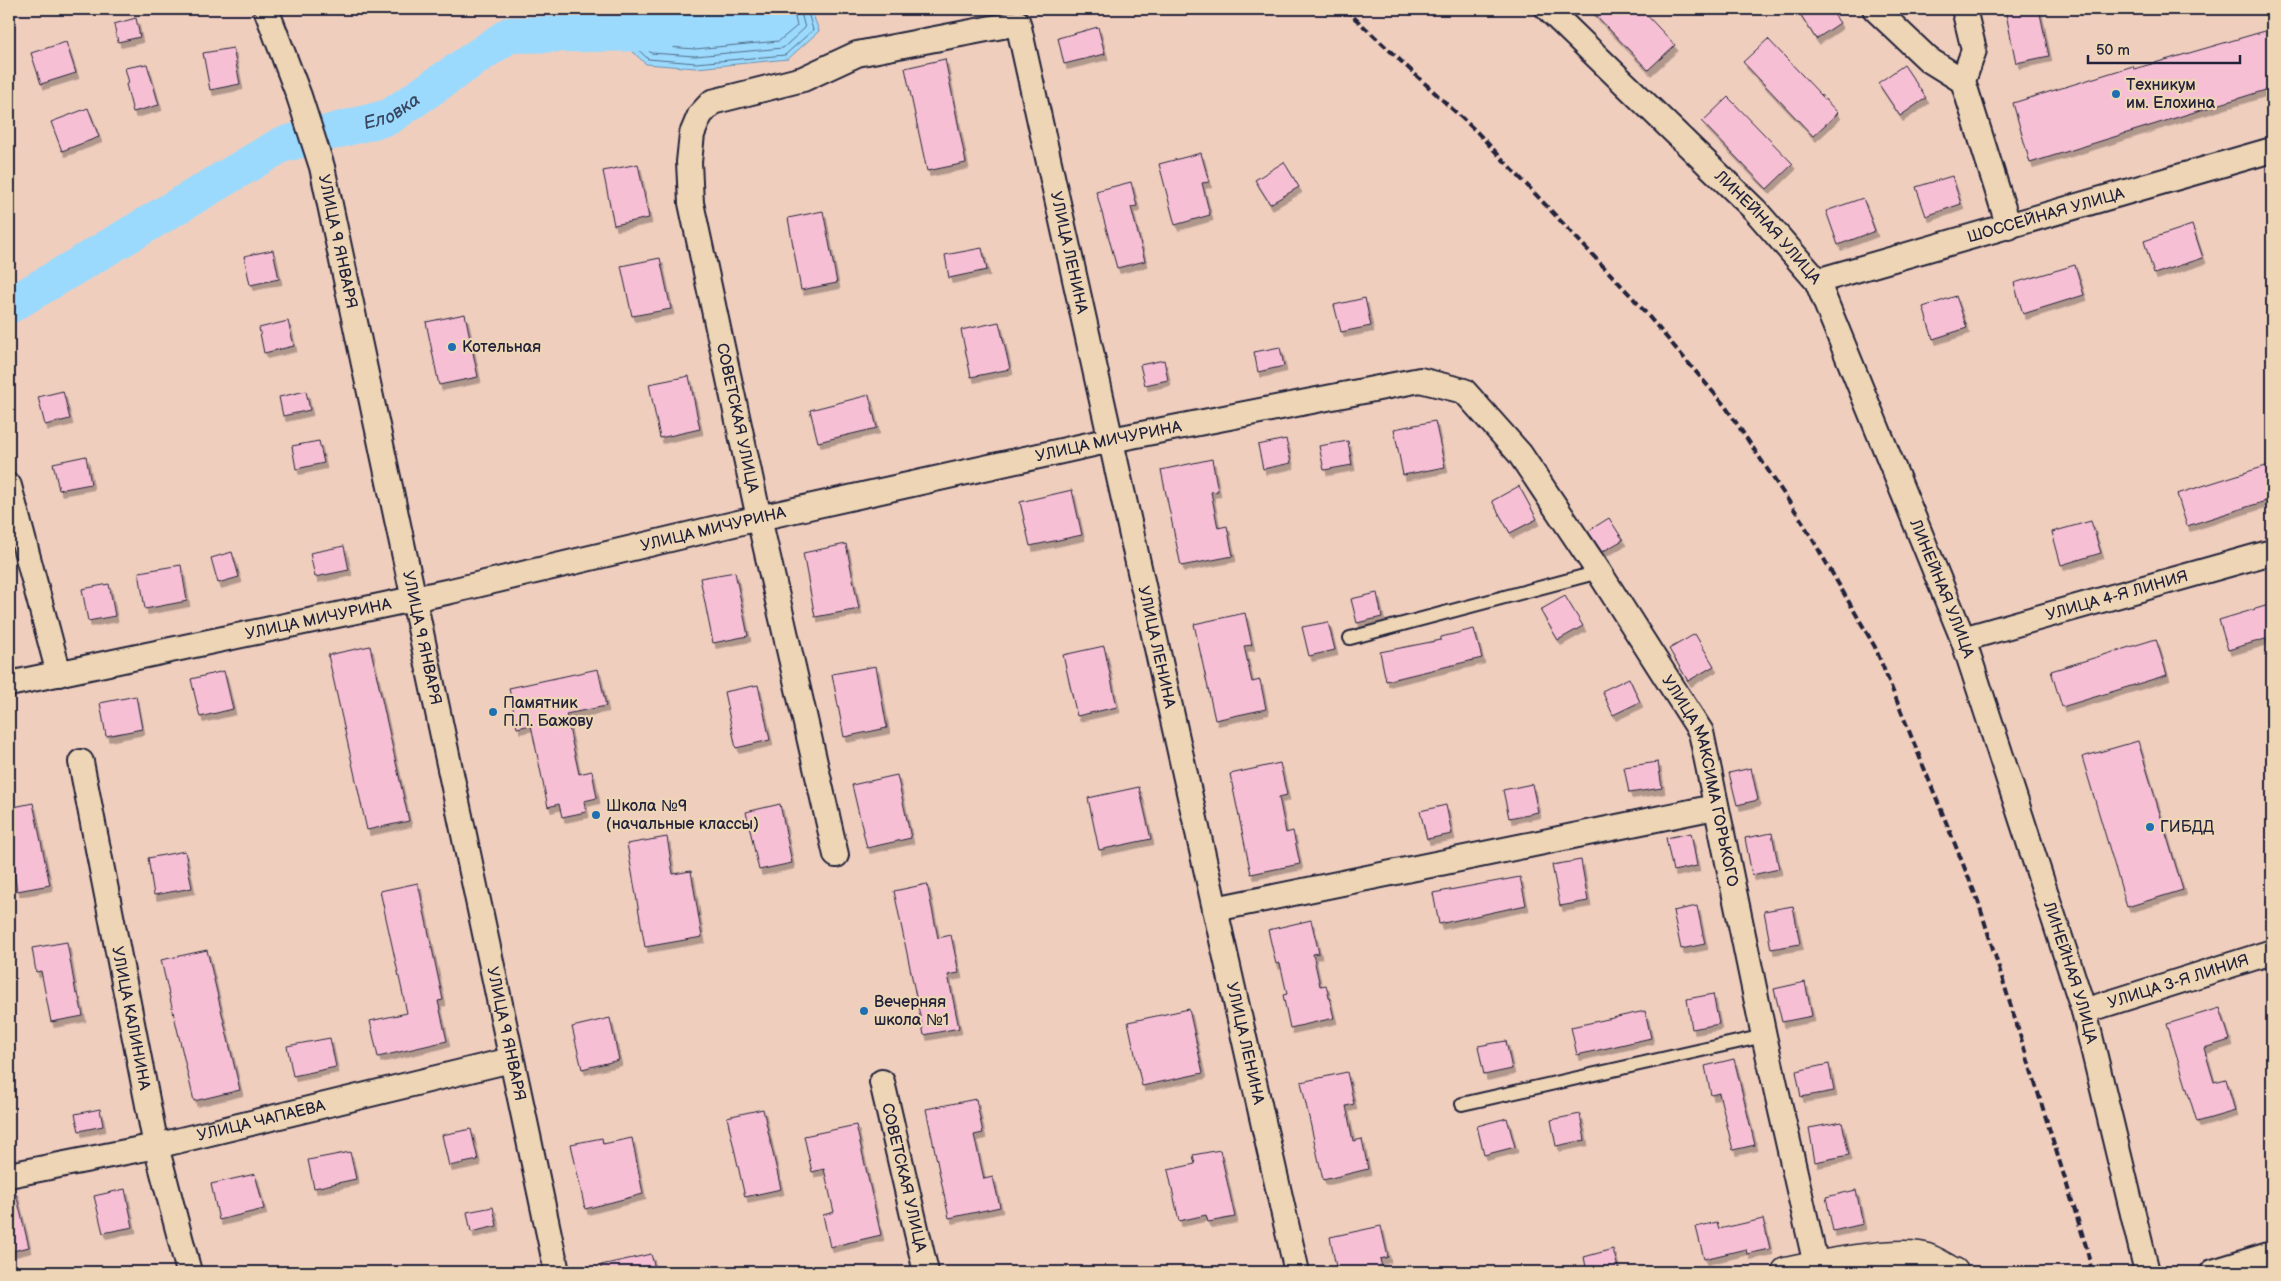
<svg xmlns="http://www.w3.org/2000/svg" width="2281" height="1281" font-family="'Balsamiq Sans',sans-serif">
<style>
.water{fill:#9bdafd;stroke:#6b90af}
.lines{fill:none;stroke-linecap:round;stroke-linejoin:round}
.shore{stroke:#526c89;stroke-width:1}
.river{stroke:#9bdafd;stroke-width:36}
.building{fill:#f7bfd4;stroke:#22223b;filter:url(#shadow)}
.service-casing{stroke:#22223b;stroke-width:16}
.minor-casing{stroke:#22223b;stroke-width:28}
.tertiary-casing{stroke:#22223b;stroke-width:31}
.service{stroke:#edd5b5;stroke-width:12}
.minor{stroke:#edd5b5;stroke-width:24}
.tertiary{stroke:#edd5b5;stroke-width:28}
.rail{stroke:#22223b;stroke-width:4;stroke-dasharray:8 4;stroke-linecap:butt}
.poi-dot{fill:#1f6fb2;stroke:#edd5b5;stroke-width:2}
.labels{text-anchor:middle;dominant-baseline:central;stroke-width:4.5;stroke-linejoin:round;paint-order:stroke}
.poi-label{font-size:16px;fill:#22223b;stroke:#edd5b5;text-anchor:start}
.street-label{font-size:16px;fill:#22223b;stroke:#edd5b5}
.water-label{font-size:18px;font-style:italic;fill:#3a4762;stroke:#edd5b5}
</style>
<defs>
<filter id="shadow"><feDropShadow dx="3" dy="5.5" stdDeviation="0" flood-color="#0004"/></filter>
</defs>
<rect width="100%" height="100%" fill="#f0cebe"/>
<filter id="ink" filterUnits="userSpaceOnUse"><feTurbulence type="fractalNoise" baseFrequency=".02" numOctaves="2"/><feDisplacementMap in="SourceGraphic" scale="10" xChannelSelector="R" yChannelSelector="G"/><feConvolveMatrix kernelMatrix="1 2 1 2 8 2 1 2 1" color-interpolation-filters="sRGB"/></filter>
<g filter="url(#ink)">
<!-- water -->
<path class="water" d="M 632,9 L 811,9 L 819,31 L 788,59 L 696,68 L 646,64 L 613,34 Z"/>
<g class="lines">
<!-- shore -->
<path class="shore" d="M 636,9 L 635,13 L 621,33 L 648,59 L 696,63 L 785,55 L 813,30 L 807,9
M 642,9 L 640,16 L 629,33 L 651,53 L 695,56 L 783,48 L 805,28 L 800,9
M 649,9 L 648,18 L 639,32 L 654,46 L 695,49 L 779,41 L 797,26 L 793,9"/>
<!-- river -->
<path class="river" id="s1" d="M 9,306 L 281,145 L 389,117 L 509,35 L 662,33"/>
</g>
<!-- building -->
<path class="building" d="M 1590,9 L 1641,9 L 1675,45 L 1648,70 Z
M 1797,9 L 1830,9 L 1840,23 L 1816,39 Z
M 2005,9 L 2039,9 L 2049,56 L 2016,63 Z
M 136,18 L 140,37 L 118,42 L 114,24 Z
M 1098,27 L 1105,54 L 1064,64 L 1058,38 Z
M 2272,29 L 2272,88 L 2030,163 L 2013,103 L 2133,66 L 2134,69 Z
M 1768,39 L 1838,113 L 1813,136 L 1743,62 Z
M 66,42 L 76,73 L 41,84 L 31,53 Z
M 233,48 L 240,84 L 210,90 L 203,53 Z
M 945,59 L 966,163 L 927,171 L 905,68 Z
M 147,64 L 159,105 L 133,112 L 126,84 L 129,83 L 125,68 Z
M 1904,65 L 1926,98 L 1900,116 L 1878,83 Z
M 1728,97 L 1793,164 L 1767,189 L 1702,122 Z
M 88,108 L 99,137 L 62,151 L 51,122 Z
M 1201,153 L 1209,182 L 1202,183 L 1210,215 L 1175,225 L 1159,164 Z
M 1284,162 L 1299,187 L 1270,204 L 1255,180 Z
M 638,164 L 649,218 L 614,225 L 603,171 Z
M 1952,176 L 1961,204 L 1926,216 L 1916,187 Z
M 1131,182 L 1137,206 L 1131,207 L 1145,261 L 1117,268 L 1096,191 Z
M 1863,198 L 1875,231 L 1838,245 L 1826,211 Z
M 823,211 L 837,283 L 801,290 L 788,218 Z
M 2192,225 L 2203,258 L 2154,274 L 2144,241 Z
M 982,248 L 987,270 L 949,278 L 945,255 Z
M 273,250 L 279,279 L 250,285 L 244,256 Z
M 660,258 L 671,309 L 632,316 L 621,266 Z
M 2075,265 L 2084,295 L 2023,314 L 2014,283 Z
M 1956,296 L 1967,328 L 1933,339 L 1923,307 Z
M 1365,298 L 1371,326 L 1341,332 L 1334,305 Z
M 465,314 L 478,377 L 439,385 L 426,322 Z
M 288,321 L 294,346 L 264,353 L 259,328 Z
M 999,322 L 1010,369 L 971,377 L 961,330 Z
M 1280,347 L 1284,366 L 1258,372 L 1254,352 Z
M 1164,360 L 1168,380 L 1145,385 L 1140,365 Z
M 689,376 L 700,429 L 660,438 L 649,384 Z
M 63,391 L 70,419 L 45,425 L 38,397 Z
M 306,391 L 310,410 L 283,416 L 279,397 Z
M 869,395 L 877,428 L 818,442 L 810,410 Z
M 1435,421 L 1445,467 L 1403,475 L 1394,429 Z
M 1286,439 L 1291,463 L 1263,469 L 1258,445 Z
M 319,441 L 324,463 L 296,469 L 292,446 Z
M 1348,441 L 1352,465 L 1324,470 L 1319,446 Z
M 86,456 L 91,484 L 59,490 L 53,463 Z
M 1212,459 L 1218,491 L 1211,492 L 1218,528 L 1227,526 L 1233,556 L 1181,566 L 1161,470 Z
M 2269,465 L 2272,474 L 2272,499 L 2187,526 L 2177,494 Z
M 1519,486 L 1537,519 L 1510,533 L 1492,501 Z
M 1072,490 L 1082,535 L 1030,546 L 1020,502 Z
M 1609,518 L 1623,540 L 1602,552 L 1588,531 Z
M 2091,521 L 2101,553 L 2061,565 L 2052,532 Z
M 846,544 L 859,609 L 815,617 L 803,553 Z
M 344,546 L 349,570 L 315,577 L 310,553 Z
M 232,552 L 239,577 L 218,583 L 211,558 Z
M 181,565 L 187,601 L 145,609 L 139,572 Z
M 735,572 L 748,636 L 713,643 L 700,578 Z
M 109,584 L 115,616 L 88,621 L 82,589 Z
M 1377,593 L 1382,617 L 1357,623 L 1351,599 Z
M 1565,596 L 1583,626 L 1558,640 L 1540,610 Z
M 2272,604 L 2272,637 L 2228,650 L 2219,620 Z
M 1245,613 L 1252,645 L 1244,646 L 1252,682 L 1260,680 L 1266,709 L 1215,720 L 1194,624 Z
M 1328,622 L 1335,650 L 1309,656 L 1302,627 Z
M 1474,629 L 1482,658 L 1386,681 L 1380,652 L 1441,640 L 1441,637 Z
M 1695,634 L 1714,666 L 1688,681 L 1669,649 Z
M 2156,639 L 2167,675 L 2062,707 L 2051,671 Z
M 370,646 L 409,821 L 367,830 L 328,655 Z
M 1104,646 L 1117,707 L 1077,716 L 1063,655 Z
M 876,666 L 887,728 L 844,737 L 832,674 Z
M 598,669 L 606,706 L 566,714 L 579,774 L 592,771 L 597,798 L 584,801 L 586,812 L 562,817 L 559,804 L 548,807 L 531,725 L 517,728 L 509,688 Z
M 224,671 L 233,709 L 200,717 L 191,679 Z
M 1629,678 L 1640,702 L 1613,715 L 1602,691 Z
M 758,685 L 770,740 L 736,748 L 724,692 Z
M 136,696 L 142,729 L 106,736 L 100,703 Z
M 2138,741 L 2183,890 L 2127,907 L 2082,757 Z
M 1658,762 L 1662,788 L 1629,793 L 1624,767 Z
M 1280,763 L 1287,795 L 1279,797 L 1286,833 L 1293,831 L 1300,864 L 1251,874 L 1230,774 Z
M 1751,768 L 1758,800 L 1737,805 L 1729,773 Z
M 897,775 L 911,838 L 867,848 L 852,785 Z
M 1532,784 L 1538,812 L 1509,818 L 1503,790 Z
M 1139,787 L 1151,839 L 1099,850 L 1088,798 Z
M 33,803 L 50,885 L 17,891 L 9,841 L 9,808 Z
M 780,804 L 792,863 L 759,870 L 746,812 Z
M 1446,805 L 1452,834 L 1427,839 L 1420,811 Z
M 1691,833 L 1697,866 L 1673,871 L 1666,838 Z
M 1772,833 L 1779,869 L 1752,875 L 1745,838 Z
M 667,837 L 673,874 L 691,871 L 702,937 L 645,947 L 627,844 Z
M 185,851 L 192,888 L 154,895 L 148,858 Z
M 1581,860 L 1588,901 L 1560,906 L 1552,865 Z
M 1520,877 L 1526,905 L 1439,924 L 1433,893 Z
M 418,883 L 443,1000 L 438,1001 L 447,1041 L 378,1057 L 370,1021 L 407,1013 L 380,891 Z
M 927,884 L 938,938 L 951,935 L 959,973 L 948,975 L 959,1028 L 924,1035 L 894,891 Z
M 1697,906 L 1705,944 L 1681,949 L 1673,911 Z
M 1793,906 L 1800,944 L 1771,949 L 1764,911 Z
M 1311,920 L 1319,953 L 1313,954 L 1320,986 L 1326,985 L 1334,1018 L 1290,1028 L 1283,995 L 1287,994 L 1280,963 L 1276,964 L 1268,930 Z
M 67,942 L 76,994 L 78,993 L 83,1016 L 51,1022 L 41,971 L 36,972 L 32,948 Z
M 207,950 L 240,1090 L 194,1101 L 161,960 Z
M 1805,982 L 1812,1016 L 1782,1022 L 1774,989 Z
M 1713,994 L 1719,1024 L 1692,1029 L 1687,999 Z
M 2220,1008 L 2230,1040 L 2204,1048 L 2214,1082 L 2226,1079 L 2235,1111 L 2197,1122 L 2167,1024 Z
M 1189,1009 L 1203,1073 L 1142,1086 L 1128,1022 Z
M 1645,1011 L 1651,1038 L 1577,1055 L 1571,1027 Z
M 610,1018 L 619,1060 L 582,1069 L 572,1027 Z
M 330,1038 L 336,1067 L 293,1076 L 287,1046 Z
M 1506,1041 L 1512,1069 L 1484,1075 L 1478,1046 Z
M 1734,1059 L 1755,1145 L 1733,1150 L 1719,1093 L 1711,1095 L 1705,1066 Z
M 1829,1064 L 1834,1091 L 1801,1097 L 1796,1071 Z
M 1347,1072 L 1354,1104 L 1346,1106 L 1353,1141 L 1362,1139 L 1368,1169 L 1323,1180 L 1301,1082 Z
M 976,1099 L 983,1133 L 974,1135 L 984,1179 L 993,1177 L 1000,1207 L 949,1218 L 926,1109 Z
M 100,1109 L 103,1126 L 79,1131 L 75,1114 Z
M 763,1109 L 781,1189 L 745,1197 L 727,1117 Z
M 1580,1114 L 1585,1140 L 1556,1146 L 1551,1120 Z
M 1507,1118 L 1515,1147 L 1484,1155 L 1477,1126 Z
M 1842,1122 L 1849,1155 L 1815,1162 L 1809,1128 Z
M 856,1125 L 881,1235 L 830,1247 L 823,1215 L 834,1212 L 824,1169 L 812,1172 L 804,1136 Z
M 471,1129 L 478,1160 L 449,1166 L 442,1135 Z
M 602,1138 L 603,1144 L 632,1138 L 643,1194 L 585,1209 L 571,1144 Z
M 1220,1150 L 1235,1217 L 1208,1222 L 1206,1215 L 1179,1221 L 1168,1170 L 1195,1164 L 1193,1155 Z
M 350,1152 L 356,1179 L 314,1188 L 308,1160 Z
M 255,1174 L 264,1209 L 219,1220 L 211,1184 Z
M 125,1189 L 133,1227 L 103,1233 L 94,1196 Z
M 15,1190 L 29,1247 L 9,1252 L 9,1191 Z
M 1856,1190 L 1863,1224 L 1833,1231 L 1826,1197 Z
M 493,1207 L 497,1226 L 471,1232 L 467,1212 Z
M 1763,1219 L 1770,1249 L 1747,1254 L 1746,1249 L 1704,1259 L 1696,1227 L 1717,1222 L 1719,1229 Z
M 1381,1226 L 1388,1257 L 1380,1259 L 1383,1272 L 1337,1272 L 1330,1237 Z
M 1613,1249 L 1619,1272 L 1587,1272 L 1584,1257 Z
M 651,1254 L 656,1272 L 601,1272 L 601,1265 Z"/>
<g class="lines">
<!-- service casing -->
<g class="service-casing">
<path id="service" d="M 1350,638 L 1599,572
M 1462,1104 L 1764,1036"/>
</g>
<!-- minor casing -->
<g class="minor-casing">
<g id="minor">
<path id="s2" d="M 266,9 L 299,96 L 322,167 L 557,1272"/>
<path id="s3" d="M 1548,9 L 1755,210 L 1817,281 L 1963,639 L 2084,1011 L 2147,1272"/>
<path d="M 1875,9 L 1929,60 L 1963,81"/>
<path d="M 1964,9 L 1974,50 L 1963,81 L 2009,227"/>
<path id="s4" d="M 1817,281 L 2272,150"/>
<path d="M 9,486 L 59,674"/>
<path id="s5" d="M 1963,639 L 2272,552"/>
<path id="s6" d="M 9,684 L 451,591 L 759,518 L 1111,440 L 1420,380 L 1464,391 L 1520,454 L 1599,572 L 1701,732 L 1764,1036 L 1816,1265 L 1820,1272"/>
<path id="s7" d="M 81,762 L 156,1146 L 189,1272"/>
<path id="s8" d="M 836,855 L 759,518 L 691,203 L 689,162 L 692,134 L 700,115 L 712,102 L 803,79 L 857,54 L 1018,23 L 1215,909 L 1297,1272"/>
<path d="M 1215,909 L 1715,807"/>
<path id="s9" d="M 2084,1011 L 2272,952"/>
<path id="s10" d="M 882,1082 L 926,1272"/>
<path id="s11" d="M 9,1175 L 156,1146 L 511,1060"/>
<path d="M 2213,1272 L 2272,1254"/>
</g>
</g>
<!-- tertiary casing -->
<g class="tertiary-casing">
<path id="tertiary" d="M 1786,1272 C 1814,1266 1902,1248 1927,1258 C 1936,1261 1945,1268 1954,1272"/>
</g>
<!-- service -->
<use href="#service" class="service"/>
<!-- minor -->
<use href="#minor" class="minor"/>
<!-- tertiary -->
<use href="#tertiary" class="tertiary"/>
<!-- rail -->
<path class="rail" d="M 1345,9 L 1477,132 L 1633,298 L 1725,406 L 1802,521 L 1875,647 L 1978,901 L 2086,1246 L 2092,1272"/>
</g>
</g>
<!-- markers -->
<g class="poi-dot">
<circle cx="2116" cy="94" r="5"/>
<circle cx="452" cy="347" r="5"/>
<circle cx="493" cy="712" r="5"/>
<circle cx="596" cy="815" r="5"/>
<circle cx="2150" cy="827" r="5"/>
<circle cx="864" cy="1011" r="5"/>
</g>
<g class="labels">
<!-- poi labels -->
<g class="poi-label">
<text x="2126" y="85">Техникум<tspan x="2126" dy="18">им. Елохина</tspan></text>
<text x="462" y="347">Котельная</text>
<text x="503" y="703">Памятник<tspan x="503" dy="18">П.П. Бажову</tspan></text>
<text x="606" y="806">Школа №9<tspan x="606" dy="18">(начальные классы)</tspan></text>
<text x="2160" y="827">ГИБДД</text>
<text x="874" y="1002">Вечерняя<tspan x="874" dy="18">школа №1</tspan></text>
</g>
<!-- street labels -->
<g class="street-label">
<text stroke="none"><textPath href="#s4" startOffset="238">ШОССЕЙНАЯ УЛИЦА</textPath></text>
<text stroke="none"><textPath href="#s3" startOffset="310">ЛИНЕЙНАЯ УЛИЦА</textPath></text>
<text stroke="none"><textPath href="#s2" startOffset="244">УЛИЦА 9 ЯНВАРЯ</textPath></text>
<text stroke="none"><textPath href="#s8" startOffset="1328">УЛИЦА ЛЕНИНА</textPath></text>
<text transform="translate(737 418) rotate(78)">СОВЕТСКАЯ УЛИЦА</text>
<text stroke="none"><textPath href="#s6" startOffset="1126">УЛИЦА МИЧУРИНА</textPath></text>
<text stroke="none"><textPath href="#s6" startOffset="721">УЛИЦА МИЧУРИНА</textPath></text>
<text stroke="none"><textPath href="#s3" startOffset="715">ЛИНЕЙНАЯ УЛИЦА</textPath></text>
<text stroke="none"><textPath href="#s5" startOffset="160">УЛИЦА 4-Я ЛИНИЯ</textPath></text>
<text stroke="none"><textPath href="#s6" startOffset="316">УЛИЦА МИЧУРИНА</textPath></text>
<text stroke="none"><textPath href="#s2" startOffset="649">УЛИЦА 9 ЯНВАРЯ</textPath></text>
<text stroke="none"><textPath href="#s8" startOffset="1732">УЛИЦА ЛЕНИНА</textPath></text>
<text stroke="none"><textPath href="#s6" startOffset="1951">УЛИЦА МАКСИМА ГОРЬКОГО</textPath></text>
<text stroke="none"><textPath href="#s3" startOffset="1120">ЛИНЕЙНАЯ УЛИЦА</textPath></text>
<text stroke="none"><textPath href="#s9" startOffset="99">УЛИЦА 3-Я ЛИНИЯ</textPath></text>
<text stroke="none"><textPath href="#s7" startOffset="261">УЛИЦА КАЛИНИНА</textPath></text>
<text stroke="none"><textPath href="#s2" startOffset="1054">УЛИЦА 9 ЯНВАРЯ</textPath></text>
<text stroke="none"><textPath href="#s8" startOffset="2138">УЛИЦА ЛЕНИНА</textPath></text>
<text stroke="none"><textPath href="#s11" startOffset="258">УЛИЦА ЧАПАЕВА</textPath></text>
<text stroke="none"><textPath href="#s10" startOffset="98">СОВЕТСКАЯ УЛИЦА</textPath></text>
</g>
<!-- water labels -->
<g class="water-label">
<text stroke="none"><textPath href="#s1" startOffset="432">Еловка</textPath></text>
</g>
</g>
<!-- margin -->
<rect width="2281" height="1281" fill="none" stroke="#edd5b5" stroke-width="30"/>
<rect x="15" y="15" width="2251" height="1251" fill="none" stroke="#22223b" stroke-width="2" filter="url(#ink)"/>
<!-- scale -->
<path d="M2088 55v8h152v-8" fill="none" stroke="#22223b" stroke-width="2.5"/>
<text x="2096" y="55" font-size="15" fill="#22223b" stroke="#edd5b5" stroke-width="4" paint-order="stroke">50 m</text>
</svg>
